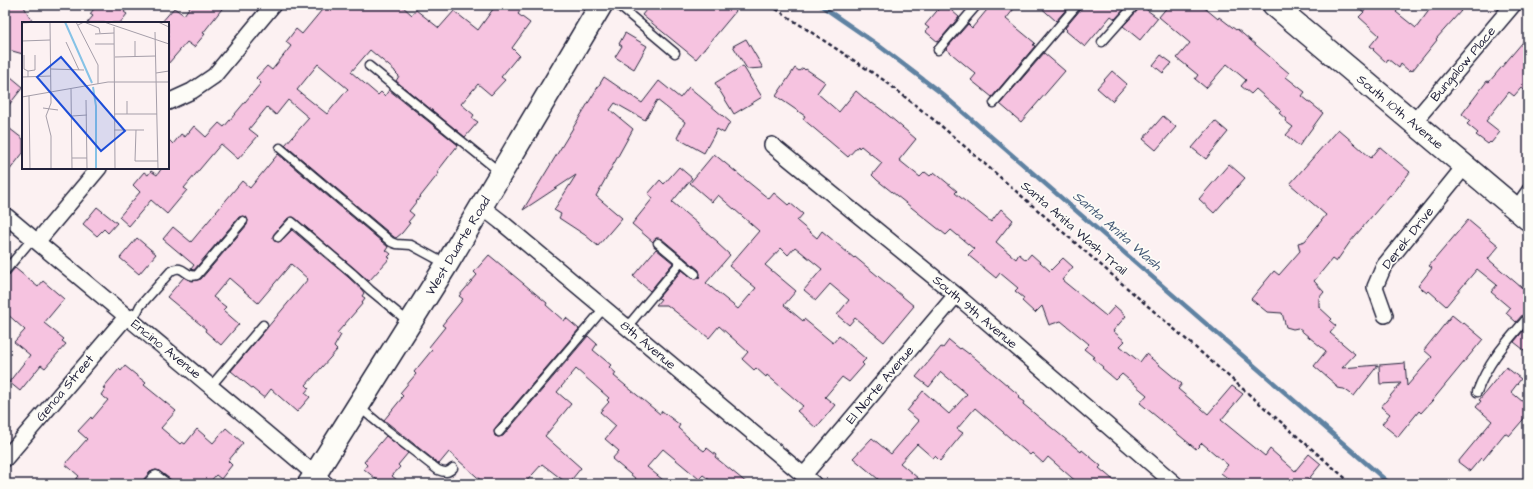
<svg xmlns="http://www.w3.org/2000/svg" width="1533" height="489" font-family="'Architects Daughter',sans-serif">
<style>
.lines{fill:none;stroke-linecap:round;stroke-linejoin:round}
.stream{stroke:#5e82a2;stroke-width:4.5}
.building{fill:#f6c3e0;stroke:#22223b;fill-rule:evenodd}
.lane-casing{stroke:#22223b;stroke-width:11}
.street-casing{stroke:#22223b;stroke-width:18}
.secondary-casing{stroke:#22223b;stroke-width:25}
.path{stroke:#22223b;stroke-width:2.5;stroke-dasharray:4 3;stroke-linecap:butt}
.lane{stroke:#fdfcf7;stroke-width:8}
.street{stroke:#fdfcf7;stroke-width:15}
.secondary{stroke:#fdfcf7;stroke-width:22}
.labels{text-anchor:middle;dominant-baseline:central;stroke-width:3.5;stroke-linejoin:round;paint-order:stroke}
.street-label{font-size:13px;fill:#22223b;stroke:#fdfcf7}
.water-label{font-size:14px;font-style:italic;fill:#455a77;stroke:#fdfcf7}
.inset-river{fill:none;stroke:#86c2e6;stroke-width:2}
.inset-road{fill:none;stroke:#a59ea9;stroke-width:1}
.view{fill:#1d4ed8;fill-opacity:0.15;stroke:#1d4ed8;stroke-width:2}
.inset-edge{fill:none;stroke:#22223b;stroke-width:2}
</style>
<rect width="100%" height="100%" fill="#fcf1f2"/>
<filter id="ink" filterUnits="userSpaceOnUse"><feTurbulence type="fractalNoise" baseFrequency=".025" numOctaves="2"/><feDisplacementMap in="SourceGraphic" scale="8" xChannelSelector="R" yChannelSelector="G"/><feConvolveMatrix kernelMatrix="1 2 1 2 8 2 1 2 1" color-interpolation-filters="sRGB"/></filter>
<g filter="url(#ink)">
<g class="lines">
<!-- stream -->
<path class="stream" d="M 820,5 L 878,45 L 941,93 L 1390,484"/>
</g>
<!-- building -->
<path class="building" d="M 5,5 L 23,5 L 32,21 L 23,23 L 23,54 L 5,49 Z
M 97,5 L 130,5 L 124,12 L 127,14 L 120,23 L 87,23 L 93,16 L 90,14 Z
M 191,5 L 225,5 L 203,33 L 205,34 L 194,47 L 187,42 L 168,64 L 168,23 L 161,23 L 174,8 L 184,15 Z
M 326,5 L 401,5 L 412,15 L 416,10 L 439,28 L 454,11 L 478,30 L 496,5 L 524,5 L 518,14 L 530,23 L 512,48 L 519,55 L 501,77 L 505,80 L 491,95 L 478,84 L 461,104 L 474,115 L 472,118 L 478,122 L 465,137 L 396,81 L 399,76 L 395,72 L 395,71 L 370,50 L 351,72 L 378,95 L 381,92 L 385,96 L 389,90 L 458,145 L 437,172 L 439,173 L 409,211 L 414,215 L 408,222 L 410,223 L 402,233 L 396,238 L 394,237 L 285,145 L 309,118 L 288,100 L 276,115 L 267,107 L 249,129 L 258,136 L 238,159 L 221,144 L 184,188 L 187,190 L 167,214 L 151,200 L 129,226 L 119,217 L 140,192 L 133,185 L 144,172 L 148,175 L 151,171 L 157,175 L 162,168 L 168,168 L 168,139 L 173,144 L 181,134 L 185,137 L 194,126 L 206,137 L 219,123 L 224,127 L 261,83 L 256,78 L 267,66 L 272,70 L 291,46 L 286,42 L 296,29 L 302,34 ZM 318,64 L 348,89 L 327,114 L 297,90 Z
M 650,5 L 741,5 L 696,59 L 642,15 Z
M 942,5 L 945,5 L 959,17 L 938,42 L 925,31 L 929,28 L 925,25 Z
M 991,5 L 1017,5 L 1006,19 L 1035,43 L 1033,45 L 1035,46 L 992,97 L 971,80 L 976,74 L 946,49 L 968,24 L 972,28 Z
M 1038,5 L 1070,5 L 1056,21 Z
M 1082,5 L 1128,5 L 1115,19 L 1111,16 L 1085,47 L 1066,31 L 1067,30 L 1065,28 L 1081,9 Z
M 1140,5 L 1158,18 L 1140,40 L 1123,26 L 1139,9 Z
M 1169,5 L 1201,5 L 1218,19 L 1219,17 L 1236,30 L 1237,29 L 1289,73 L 1286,77 L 1305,92 L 1302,96 L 1323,113 L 1299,146 L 1286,135 L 1293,127 L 1285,121 L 1286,119 L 1279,113 L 1281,111 L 1256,89 L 1251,94 L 1241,86 L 1246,80 L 1227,64 L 1206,88 L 1195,79 L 1198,75 L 1177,58 L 1190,43 L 1159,17 Z
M 1355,5 L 1402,5 L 1396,12 L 1416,28 L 1433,5 L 1454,5 L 1461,11 L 1436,39 L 1437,40 L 1412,71 L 1410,69 L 1409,71 L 1401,64 L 1399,68 L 1388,59 L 1386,62 L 1373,50 L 1374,49 L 1370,46 L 1379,35 L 1359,17 L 1364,12 Z
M 625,33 L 647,46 L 634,69 L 615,57 L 622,46 L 619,44 Z
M 1528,36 L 1528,93 L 1521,88 L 1514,96 L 1509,92 L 1486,121 L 1500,132 L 1491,143 L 1490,142 L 1488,144 L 1476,135 L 1478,133 L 1467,124 L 1470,121 L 1462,114 L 1487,81 L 1489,82 Z
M 746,39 L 763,68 L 747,69 L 733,46 Z
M 1044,53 L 1065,71 L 1021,122 L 1000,104 Z
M 1161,55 L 1172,63 L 1163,73 L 1153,65 Z
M 743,66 L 762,97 L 734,114 L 715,83 Z
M 795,68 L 799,71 L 803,68 L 805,70 L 806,69 L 825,82 L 817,93 L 839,112 L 856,91 L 871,104 L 872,103 L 882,110 L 916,139 L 899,160 L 920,177 L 925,172 L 930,176 L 934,172 L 957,191 L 955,193 L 991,222 L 1001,209 L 1013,220 L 996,242 L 1016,259 L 1019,254 L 1026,260 L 1031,254 L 1050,271 L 1063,258 L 1073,267 L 1062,280 L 1106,316 L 1115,306 L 1126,316 L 1113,331 L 1125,341 L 1120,346 L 1140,362 L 1146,354 L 1182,384 L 1178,389 L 1208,414 L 1232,386 L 1243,394 L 1221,420 L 1265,456 L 1270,449 L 1295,471 L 1309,454 L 1321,464 L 1307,481 L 1311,484 L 1235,484 L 1221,473 L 1228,465 L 1202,443 L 1196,449 L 1140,403 L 1147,395 L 1122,374 L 1116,380 L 1102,368 L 1103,367 L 1092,358 L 1094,357 L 1084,349 L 1089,344 L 1061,321 L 1049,325 L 1042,306 L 1035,313 L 1022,301 L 1024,298 L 1015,291 L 1018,288 L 1000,273 L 996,278 L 968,255 L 974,249 L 951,230 L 946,235 L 877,180 L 872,175 L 882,163 L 861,146 L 859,148 L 858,146 L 848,157 L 803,119 L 805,116 L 776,96 Z
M 1112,71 L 1127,84 L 1112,101 L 1097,88 Z
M 5,72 L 23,87 L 5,110 Z
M 604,77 L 642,103 L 659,81 L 680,98 L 689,87 L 730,122 L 724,133 L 717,129 L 704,153 L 677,138 L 685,122 L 657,100 L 645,120 L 615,103 L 610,110 L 633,129 L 596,196 L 622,218 L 598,246 L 585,235 L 559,218 L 561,214 L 554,210 L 576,175 L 523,210 Z
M 1163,116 L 1176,127 L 1156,150 L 1143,139 Z
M 1215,121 L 1228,132 L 1206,159 L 1192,148 Z
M 5,125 L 23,139 L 23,153 L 5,176 Z
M 1338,129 L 1371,158 L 1380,147 L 1410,172 L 1391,196 L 1390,195 L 1350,242 L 1336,262 L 1332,259 L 1314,281 L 1324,292 L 1319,298 L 1319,307 L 1332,319 L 1330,321 L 1336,326 L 1330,333 L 1355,354 L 1342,368 L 1378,365 L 1354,396 L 1344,389 L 1337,388 L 1335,384 L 1314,366 L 1326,351 L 1298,328 L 1293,329 L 1286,327 L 1282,313 L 1267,312 L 1251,299 L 1274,271 L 1279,275 L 1300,251 L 1298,243 L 1305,241 L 1326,215 L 1290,184 Z
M 278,154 L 388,247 L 386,250 L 391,254 L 388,257 L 390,258 L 369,281 L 295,218 L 293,217 L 288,218 L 274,234 L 273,236 L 274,241 L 279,242 L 292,230 L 348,277 L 362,290 L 364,293 L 362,296 L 365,298 L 362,302 L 363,303 L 337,333 L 341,335 L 334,347 L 337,350 L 306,385 L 309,388 L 305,393 L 310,397 L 297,412 L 271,389 L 264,398 L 231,371 L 308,279 L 291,264 L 258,303 L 229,278 L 213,297 L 226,307 L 223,310 L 239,324 L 221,345 L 205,331 L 206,329 L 167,297 L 184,277 L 192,281 L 201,279 L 247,225 L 248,220 L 244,216 L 239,217 L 194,270 L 191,269 L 194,265 L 163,239 L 173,227 L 191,242 L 242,181 L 250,188 Z
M 714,154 L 769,199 L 774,193 L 788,205 L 790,203 L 803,214 L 797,221 L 817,238 L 822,231 L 854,258 L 855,257 L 914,306 L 884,342 L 855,318 L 849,325 L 837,315 L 849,300 L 830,284 L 816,300 L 804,290 L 822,269 L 795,247 L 788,255 L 781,248 L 765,265 L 796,291 L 784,305 L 803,321 L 804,319 L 833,343 L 839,336 L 866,359 L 862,363 L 864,365 L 849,382 L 842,377 L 825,397 L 835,405 L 816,428 L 797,411 L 803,406 L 767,375 L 766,377 L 756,368 L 754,370 L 742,359 L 748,352 L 719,326 L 709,338 L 667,305 L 656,305 L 661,299 L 658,298 L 682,270 L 694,279 L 699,278 L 700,275 L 699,270 L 662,239 L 656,238 L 653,242 L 632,224 L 653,198 L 648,194 L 660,180 L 664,184 L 679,167 L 692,178 L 672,202 L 698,224 L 698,225 L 718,242 L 717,243 L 730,255 L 706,283 L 738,309 L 756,288 L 729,266 L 759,231 L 718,195 L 712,202 L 690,183 Z
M 1229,164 L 1245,178 L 1214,213 L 1199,199 Z
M 97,207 L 117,223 L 108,233 L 104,229 L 97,236 L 83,224 Z
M 1468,220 L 1499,246 L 1488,259 L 1528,293 L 1528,312 L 1524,313 L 1516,322 L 1506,313 L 1510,308 L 1491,292 L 1497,285 L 1477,269 L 1446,306 L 1429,291 L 1427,293 L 1418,286 L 1432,268 L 1429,266 Z
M 137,238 L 156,254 L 139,274 L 120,258 Z
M 656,249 L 673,263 L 650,291 L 633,276 Z
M 489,255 L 547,303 L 546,305 L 564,321 L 566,318 L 579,329 L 495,428 L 494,431 L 495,436 L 498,437 L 503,436 L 588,336 L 597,344 L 593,350 L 611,365 L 609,367 L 616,373 L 614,376 L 660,414 L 662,411 L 680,425 L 678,428 L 700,448 L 704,451 L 707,448 L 716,455 L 715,457 L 748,484 L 715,484 L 703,475 L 699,479 L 663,449 L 647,467 L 668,484 L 642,484 L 612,459 L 619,451 L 605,439 L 616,426 L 600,412 L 609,402 L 607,400 L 609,398 L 576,369 L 557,392 L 571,404 L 545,436 L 581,468 L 568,484 L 542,464 L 524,484 L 485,484 L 449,452 L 439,464 L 384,420 L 402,398 L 401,398 L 403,396 L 400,393 L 416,374 L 414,372 L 432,350 L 429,347 L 445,327 L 442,325 L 463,299 L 459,296 L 477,275 L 474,272 Z
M 15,268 L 38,287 L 43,281 L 64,299 L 44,323 L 64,339 L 62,341 L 66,344 L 45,368 L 41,365 L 20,391 L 9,382 L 30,355 L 14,342 L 25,330 L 5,312 L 5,276 L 9,275 Z
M 1452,315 L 1463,324 L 1464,323 L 1483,339 L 1432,401 L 1421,413 L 1419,411 L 1398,437 L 1382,424 L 1390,414 L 1381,407 L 1401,383 L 1380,384 L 1379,365 L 1405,363 L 1407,386 L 1432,357 L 1424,350 Z
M 1528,325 L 1528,353 L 1514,342 Z
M 949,340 L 960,349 L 961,348 L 969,354 L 969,353 L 1020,396 L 1018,398 L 1024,402 L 1023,404 L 1081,452 L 1082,450 L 1101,466 L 1099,468 L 1118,484 L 1079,484 L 1048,457 L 1043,463 L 1032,453 L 1030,455 L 975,408 L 957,429 L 963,433 L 940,461 L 935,456 L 933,458 L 917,444 L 900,463 L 925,484 L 884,484 L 853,458 L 872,438 L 891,454 L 919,421 L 907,411 L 923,391 L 949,414 L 967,394 L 941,372 L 929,387 L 916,377 L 941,347 L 943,348 Z
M 125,366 L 146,383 L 144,385 L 176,411 L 161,428 L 180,444 L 182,442 L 185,444 L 197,429 L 213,443 L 226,428 L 243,443 L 228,461 L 232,465 L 221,479 L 216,475 L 208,484 L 173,484 L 171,480 L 156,470 L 150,472 L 143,480 L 142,484 L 72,484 L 79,476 L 65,464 L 87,439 L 78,431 L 91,417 L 92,419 L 108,400 L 101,395 L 105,389 L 103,388 L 119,369 L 121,371 Z
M 1506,367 L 1521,379 L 1511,392 L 1528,406 L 1528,414 L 1509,436 L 1505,433 L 1483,460 L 1481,458 L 1470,471 L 1458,462 L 1492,421 L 1476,407 L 1481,401 L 1479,400 Z
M 386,436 L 408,453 L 398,465 L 400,467 L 392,476 L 402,484 L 382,484 L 364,469 L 367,465 L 364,462 Z"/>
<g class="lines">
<!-- lane casing -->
<g class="lane-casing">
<path id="lane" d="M 618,5 L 675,53
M 1102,42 L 1135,5
M 938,50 L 977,5
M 369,66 L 501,173
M 994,103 L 1077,5
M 280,148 L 391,242 L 396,244 L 411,245 L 446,264
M 1514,207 L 1528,187
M 278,237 L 292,222 L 352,273 L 370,290 L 410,323
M 658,243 L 695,274
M 5,271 L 33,238
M 126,317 L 137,312 L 140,306 L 171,271 C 184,263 186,279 197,275 L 243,221
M 627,327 L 681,262
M 211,386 L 263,325
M 1477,392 C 1489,360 1506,343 1528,317
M 359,407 L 388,431 L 438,470 C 445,473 448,473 453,468
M 499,432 L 604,308
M 147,484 L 154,476 L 156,475 L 168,484"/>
</g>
<!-- street casing -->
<g class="street-casing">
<path id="street" d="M 168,102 L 192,91 L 214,76 L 273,5
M 1413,123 L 1513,5
M 772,145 L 956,295 L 1175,484
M 482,207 L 500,221 L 814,484
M 5,215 C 112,305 220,393 326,484
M 37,242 L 99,168
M 1385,315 L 1375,287 L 1384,266 L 1464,167
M 5,459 L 126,317
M 804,475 L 956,295"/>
</g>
<!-- secondary casing -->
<g class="secondary-casing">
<path id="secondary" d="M 1274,5 L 1528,219
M 309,484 L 447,264 L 601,5"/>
</g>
<!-- path -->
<path class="path" d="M 770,5 L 885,81 L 939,124 L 1352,484"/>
<!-- lane -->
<use href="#lane" class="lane"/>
<!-- street -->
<use href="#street" class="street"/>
<!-- secondary -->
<use href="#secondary" class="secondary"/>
</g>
</g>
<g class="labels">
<!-- street labels -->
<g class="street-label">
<text transform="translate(1463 64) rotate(-50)">Bungalow Place</text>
<text transform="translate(1400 112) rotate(40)">South 10th Avenue</text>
<text transform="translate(1074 228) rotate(41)">Santa Anita Wash Trail</text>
<text transform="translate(1408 238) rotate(-52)">Derek Drive</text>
<text transform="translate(458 246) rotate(-59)">West Duarte Road</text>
<text transform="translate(975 312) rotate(40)">South 9th Avenue</text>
<text transform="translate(648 345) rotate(40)">8th Avenue</text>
<text transform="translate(166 349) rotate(39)">Encino Avenue</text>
<text transform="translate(880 385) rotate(-50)">El Norte Avenue</text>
<text transform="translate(65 388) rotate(-50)">Genoa Street</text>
</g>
<!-- water labels -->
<g class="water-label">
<text transform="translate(1117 231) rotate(41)">Santa Anita Wash</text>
</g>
</g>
<!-- overview -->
<g transform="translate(22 22)">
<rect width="147" height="147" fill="#fcf1f2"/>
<path class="inset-river" d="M 43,0 L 70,61M 71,65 L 74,84 L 74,147"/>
<path class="inset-road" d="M 28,0 L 29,81 L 24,94 L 29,114 L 29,147M 54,0 L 76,43 L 76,62M 82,0 L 147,22M 136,0 L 147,5M 0,1 L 16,0M 56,3 L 62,0 L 77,6 L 78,11M 92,5 L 93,147M 133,10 L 136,147M 73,12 L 92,11M 0,19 L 28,18M 113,19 L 113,35M 44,20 L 57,48M 73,22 L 92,22M 2,33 L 2,47 L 6,49 L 6,55M 93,35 L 134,34M 29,47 L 62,48M 6,49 L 13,48 L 13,33M 134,51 L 147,49M 0,55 L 29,54M 49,67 L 50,147M 7,74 L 8,147M 0,75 L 86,60 L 147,60M 64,78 L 65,147M 105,79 L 105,92M 21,86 L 36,88M 92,92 L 135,92M 50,94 L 65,93M 92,108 L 122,108M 114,108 L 113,139 L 136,139M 50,136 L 65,136"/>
<path class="view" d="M 39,35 L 103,109 L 79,129 L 15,55 Z"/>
<rect width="147" height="147" class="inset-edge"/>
</g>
<!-- margin -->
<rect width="1533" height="489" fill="none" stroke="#fdfcf7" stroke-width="20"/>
<rect x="10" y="10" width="1513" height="469" fill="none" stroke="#22223b" stroke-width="1.5" filter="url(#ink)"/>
</svg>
